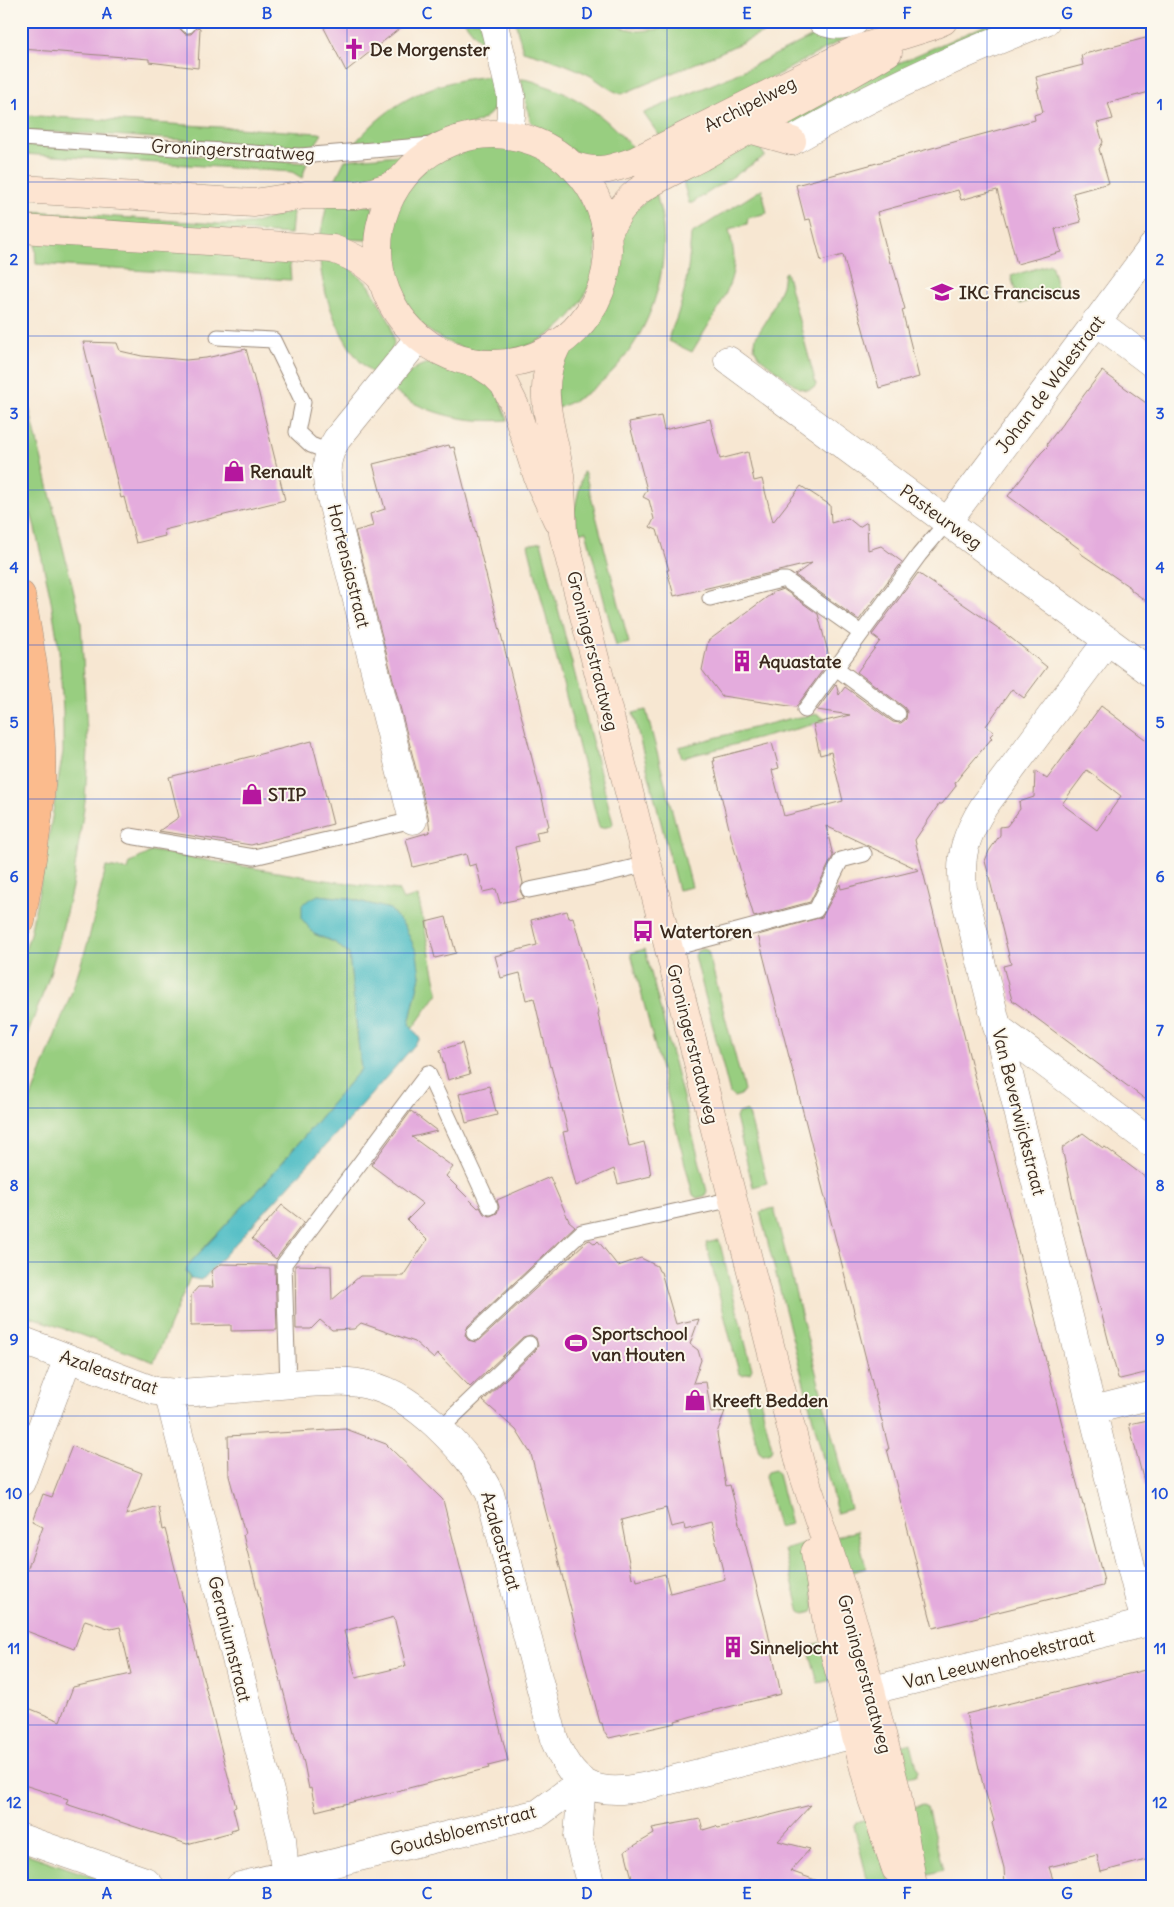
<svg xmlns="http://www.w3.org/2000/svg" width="1174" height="1907" font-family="Delius,sans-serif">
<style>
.green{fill:#98ce80;stroke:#6a7c4f}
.water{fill:#4fbdc5;stroke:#457472}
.building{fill:#e4acdd;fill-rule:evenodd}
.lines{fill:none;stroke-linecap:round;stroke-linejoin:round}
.service-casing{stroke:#998878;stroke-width:17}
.minor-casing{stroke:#998878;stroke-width:29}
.secondary-casing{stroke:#998878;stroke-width:29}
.primary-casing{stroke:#998878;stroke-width:29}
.service{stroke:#fff;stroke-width:15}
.minor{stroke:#fff;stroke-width:28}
.secondary{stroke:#fde4d1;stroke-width:28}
.primary{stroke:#fbbb8d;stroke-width:28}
.grid{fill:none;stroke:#1d4ed8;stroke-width:1;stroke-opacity:0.55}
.labels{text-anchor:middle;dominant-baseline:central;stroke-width:4;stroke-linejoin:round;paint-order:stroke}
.poi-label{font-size:18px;font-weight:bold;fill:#3b2a1e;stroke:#fbf7ec;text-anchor:start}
.street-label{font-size:18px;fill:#3b2a1e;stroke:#fbf7ec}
.neatline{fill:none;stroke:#1d4ed8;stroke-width:2}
.grid-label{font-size:16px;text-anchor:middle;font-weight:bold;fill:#1d4ed8}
</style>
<rect width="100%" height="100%" fill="#fbf7ec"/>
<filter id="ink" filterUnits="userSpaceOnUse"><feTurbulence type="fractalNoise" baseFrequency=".02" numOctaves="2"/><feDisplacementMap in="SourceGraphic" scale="10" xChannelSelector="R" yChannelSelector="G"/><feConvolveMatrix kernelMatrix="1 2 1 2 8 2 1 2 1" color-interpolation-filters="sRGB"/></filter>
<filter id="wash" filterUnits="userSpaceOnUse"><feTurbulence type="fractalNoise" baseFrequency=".0096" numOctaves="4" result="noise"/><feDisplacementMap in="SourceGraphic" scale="20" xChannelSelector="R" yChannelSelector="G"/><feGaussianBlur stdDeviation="1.12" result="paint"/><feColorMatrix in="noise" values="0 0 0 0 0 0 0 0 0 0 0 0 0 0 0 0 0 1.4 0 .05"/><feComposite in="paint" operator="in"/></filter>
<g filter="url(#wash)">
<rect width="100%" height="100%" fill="#f7e7d2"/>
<!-- green -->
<path class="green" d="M 464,21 L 480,21 L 486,49 Z
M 515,21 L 605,21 L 619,27 L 639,31 L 660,29 L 682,21 L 774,21 L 776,27 L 708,58 L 622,94 C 610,91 601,82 591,76 C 569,65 547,57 523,51 Z
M 612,21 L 675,21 C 655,30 632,29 612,21 Z
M 995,21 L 1019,21 L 789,128 L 778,125 L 885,69 Z
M 823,31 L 849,36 L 661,138 L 644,114 L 644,113 L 732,76 Z
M 493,76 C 496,88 500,98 493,110 C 476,136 386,142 356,145 L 354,144 C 393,99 434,80 493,76 Z
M 521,79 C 528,79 536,82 543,85 C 581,97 610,120 635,151 L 612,160 L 581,155 L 542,133 L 530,120 Z
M 21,115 L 319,133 L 322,134 L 312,149 L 97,134 L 22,131 Z
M 756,142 L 765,156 L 692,203 L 689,203 L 682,178 L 740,144 Z
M388 248a104 104 0 1 1 208 0a104 104 0 1 1-208 0Z
M 26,145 L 307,163 L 302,178 L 292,172 L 24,154 Z
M 408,154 C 406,159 400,164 395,168 C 376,185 359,182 334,182 L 345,160 Z
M 762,189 L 767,213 L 748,218 L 747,224 L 729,229 C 731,239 734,250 734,260 C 734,291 707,326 692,352 L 669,341 C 668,333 675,324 677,316 C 687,289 689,262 691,234 Z
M 656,193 C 658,202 661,210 662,219 C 671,281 643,353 591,390 C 581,398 569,403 558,408 C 557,399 553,386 556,378 C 565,345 597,326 609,295 C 618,270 614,244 625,221 C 629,213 648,200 656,193 Z
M 327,204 L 372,206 L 373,209 L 367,240 L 322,238 L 320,237 Z
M 31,211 L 218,224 L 252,224 L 292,211 L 293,213 L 291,234 L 31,219 Z
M 35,240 L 289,256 L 291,280 L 36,264 Z
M 320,259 L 345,264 L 369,285 L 391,324 L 394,344 L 391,352 L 374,374 C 344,354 321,294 320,259 Z
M 1051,264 L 1059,292 L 1019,304 L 1011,276 Z
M 786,272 L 816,384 L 815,387 L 807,390 L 799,388 L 760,358 L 754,348 L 756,337 L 767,320 L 782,286 L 784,273 Z
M 430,363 C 445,364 488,378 496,392 C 501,400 504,411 508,420 C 467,423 429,415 395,392 L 394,391 C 405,377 412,366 430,363 Z
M 21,374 L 81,622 L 88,751 L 85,801 L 72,887 L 59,943 L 47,983 L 21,1052 L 21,964 L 30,934 L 43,871 L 63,752 L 63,711 L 59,650 L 50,595 L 34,524 L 21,480 Z
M 583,472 L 585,473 L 629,643 L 616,646 L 586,531 L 578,533 L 574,512 Z
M 541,542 L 613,823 L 611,826 L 602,828 L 599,827 L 528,545 Z
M 646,710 L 692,887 L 678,890 L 633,713 Z
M 818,714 L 827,721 L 682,758 L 679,747 L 788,719 Z
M 21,755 L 26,798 L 21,846 Z
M 152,851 L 325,880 L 398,890 L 403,900 L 418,896 L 438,993 L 413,1028 L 409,1024 L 420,976 L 405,927 L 390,909 L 347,898 L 318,895 L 314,934 L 334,942 L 349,954 L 361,1069 L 265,1183 L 188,1265 L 186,1271 L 190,1278 L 154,1362 L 21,1313 L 21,1124 L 71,994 L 88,942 L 106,867 L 128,870 L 130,863 Z
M 645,949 L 707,1191 L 705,1196 L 697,1198 L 693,1195 L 631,953 Z
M 704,949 L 708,951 L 744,1090 L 741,1095 L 734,1097 L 730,1094 L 695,956 L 697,951 Z
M 746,1111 L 749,1114 L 767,1183 L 753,1187 L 736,1118 L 738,1113 Z
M 774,1208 L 851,1509 L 837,1513 L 760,1212 Z
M 719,1240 L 752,1369 L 750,1373 L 742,1375 L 739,1373 L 706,1243 Z
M 755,1392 L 759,1395 L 772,1448 L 770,1453 L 763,1455 L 759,1452 L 745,1398 L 748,1394 Z
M 775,1470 L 778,1474 L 791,1524 L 778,1527 L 765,1476 L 767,1472 Z
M 857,1531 L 866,1568 L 848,1573 L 835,1537 Z
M 804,1543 L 815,1608 L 813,1612 L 804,1614 L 800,1612 L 784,1549 Z
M 820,1643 L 832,1680 L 818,1683 L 809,1650 L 811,1645 Z
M 911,1743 L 918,1771 L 916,1776 L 906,1778 L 895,1747 Z
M 923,1805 L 927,1807 L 943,1870 L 922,1876 L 912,1807 Z
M 866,1819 L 870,1822 L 890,1884 L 869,1886 L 854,1826 L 857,1822 Z
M 21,1853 L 24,1853 L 111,1883 L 109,1886 L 21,1886 Z"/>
<!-- water -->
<path class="water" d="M 318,895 L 347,898 L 390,909 L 405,927 L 417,953 L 420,976 L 409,1024 L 420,1039 L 337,1133 L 202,1280 L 190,1278 L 186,1271 L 188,1265 L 265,1183 L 361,1069 L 349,954 L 334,942 L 314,934 L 302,919 L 302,904 Z"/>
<g id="blocks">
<!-- building -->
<path class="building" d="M 25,21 L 179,21 L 179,28 L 185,34 L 191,34 L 197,27 L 200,28 L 198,68 L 149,62 L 149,59 L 22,49 Z
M 337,21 L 409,21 L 346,71 L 324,28 Z
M 1153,36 L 1153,91 L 1108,103 L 1113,119 L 1097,123 L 1103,142 L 1099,149 L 1109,183 L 1073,193 L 1081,222 L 1055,229 L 1061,252 L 1017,264 L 997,190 L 961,200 L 958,190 L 877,212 L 890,263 L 892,262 L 905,309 L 902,310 L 919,377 L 879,388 L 843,255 L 821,261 L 810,219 L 805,220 L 796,185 L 1035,120 L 1034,115 L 1043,112 L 1037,89 L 1039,89 L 1036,77 L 1083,65 L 1081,55 Z
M 83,342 L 117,343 L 120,351 L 142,356 L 186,360 L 206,358 L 246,349 L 256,386 L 257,386 L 285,500 L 164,530 L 165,536 L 136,543 L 124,497 L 121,498 Z
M 1102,371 L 1153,408 L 1153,606 L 1131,590 L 1131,588 L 1080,553 L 1081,550 L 1008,496 L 1041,453 L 1048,446 L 1047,444 Z
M 661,416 L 664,430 L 710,419 L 720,459 L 748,452 L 754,481 L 762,479 L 773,522 L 801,486 L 830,505 L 831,523 L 848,518 L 859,527 L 867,522 L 868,550 L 881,546 L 902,562 L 859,620 L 795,575 L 812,563 L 674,596 L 667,570 L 669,570 L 657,530 L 650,527 L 654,519 L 649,500 L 643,497 L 647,490 L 629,422 Z
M 449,445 L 450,448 L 454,447 L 549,826 L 546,827 L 547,830 L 536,832 L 538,841 L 515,847 L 523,883 L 520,891 L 524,898 L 500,903 L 496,889 L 483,892 L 476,864 L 469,866 L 466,854 L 413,867 L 406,839 L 430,832 L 428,816 L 355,531 L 373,526 L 370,514 L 385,509 L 373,464 Z
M 918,573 L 1001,630 L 1047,667 L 1024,698 L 1012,689 L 986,726 L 994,732 L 990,736 L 992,738 L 961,775 L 955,783 L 956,786 L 942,804 L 939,804 L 915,840 L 1075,1476 L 1083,1505 L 1084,1505 L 1104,1581 L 1103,1586 L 933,1628 L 887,1449 L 889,1449 L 758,935 L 822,917 L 840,884 L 841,889 L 919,870 L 826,826 L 833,856 L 810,902 L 754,917 L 732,841 L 713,761 L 715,761 L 714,758 L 772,743 L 779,768 L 772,770 L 784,816 L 843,801 L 831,752 L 820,755 L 813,724 L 850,715 L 817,710 L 836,684 L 839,695 L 845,687 L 893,722 L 901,723 L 906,719 L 907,711 L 904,707 L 857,672 L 880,641 L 872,635 Z
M 783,589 L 818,614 L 830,660 L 796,707 L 722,696 L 702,670 L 708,641 L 774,592 Z
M 1101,706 L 1153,745 L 1153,1105 L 1012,1000 L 1003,966 L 1011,964 L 985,861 L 989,851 L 1000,835 L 1000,827 L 1007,826 L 1020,809 L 1019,802 L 1034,797 L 1035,771 L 1047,779 ZM 1087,770 L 1121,796 L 1097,830 L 1062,804 Z
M 312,741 L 333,824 L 251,845 L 159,831 L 179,817 L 169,777 Z
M 567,911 L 569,918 L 573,917 L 599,1012 L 598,1014 L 606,1051 L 629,1146 L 644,1142 L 649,1163 L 651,1176 L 618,1184 L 614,1169 L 576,1186 L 563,1132 L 568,1131 L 551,1066 L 550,1067 L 534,998 L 526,1000 L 520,973 L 501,978 L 495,956 L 537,945 L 531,920 Z
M 446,917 L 456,953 L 435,958 L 426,922 Z
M 462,1043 L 470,1074 L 448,1080 L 440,1050 Z
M 489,1086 L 497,1115 L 466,1123 L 459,1094 Z
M 411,1111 L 437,1131 L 412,1137 L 453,1167 L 446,1176 L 478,1208 L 480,1207 L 484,1214 L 490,1216 L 497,1213 L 499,1207 L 497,1200 L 550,1177 L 569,1221 L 575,1226 L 468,1326 L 465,1335 L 468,1340 L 476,1342 L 480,1340 L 587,1241 L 590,1240 L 595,1244 L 598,1241 L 618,1266 L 641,1258 L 657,1266 L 659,1271 L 661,1272 L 676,1324 L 699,1319 L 690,1344 L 698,1350 L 701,1360 L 693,1383 L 706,1382 L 711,1413 L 725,1411 L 717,1433 L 726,1486 L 730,1485 L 766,1623 L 781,1694 L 696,1715 L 675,1721 L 676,1723 L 609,1738 L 604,1731 L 602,1723 L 600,1723 L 531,1454 L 516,1430 L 483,1401 L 535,1351 L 538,1346 L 536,1338 L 531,1335 L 523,1337 L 470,1387 L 438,1354 L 434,1359 L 415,1342 L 361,1323 L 354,1329 L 332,1330 L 320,1320 L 311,1329 L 296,1329 L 295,1265 L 331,1266 L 332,1300 L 360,1276 L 403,1276 L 427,1240 L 407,1220 L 423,1204 L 371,1165 ZM 666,1508 L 671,1527 L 684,1524 L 685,1529 L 711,1522 L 725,1579 L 670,1593 L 665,1574 L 637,1581 L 636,1577 L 632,1578 L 621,1520 Z
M 1083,1133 L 1103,1148 L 1105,1147 L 1153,1183 L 1153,1371 L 1120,1379 L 1118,1378 L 1076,1214 L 1062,1148 Z
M 282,1205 L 304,1222 L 276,1259 L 252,1239 Z
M 221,1264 L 275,1265 L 277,1330 L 231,1331 L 231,1325 L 191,1326 L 191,1295 L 198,1287 L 213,1287 L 211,1271 Z
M 1153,1419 L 1153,1485 L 1145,1486 L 1129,1424 Z
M 346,1429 L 386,1444 L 443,1500 L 489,1680 L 488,1680 L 508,1761 L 488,1766 L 489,1768 L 316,1811 L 311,1788 L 309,1789 L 304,1763 L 297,1739 L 296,1740 L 243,1535 L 245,1534 L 229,1476 L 228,1436 ZM 394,1617 L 406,1666 L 356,1678 L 344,1631 Z
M 72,1446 L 142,1473 L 126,1515 L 158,1506 L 162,1530 L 165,1529 L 236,1807 L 233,1808 L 238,1828 L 231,1830 L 232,1832 L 187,1844 L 66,1804 L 68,1799 L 21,1784 L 21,1705 L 60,1721 L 73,1687 L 131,1674 L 120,1627 L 111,1629 L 85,1620 L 74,1649 L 21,1629 L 21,1587 L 43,1526 L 33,1521 L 43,1494 L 52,1497 Z
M 1153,1668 L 1153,1858 L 1101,1872 L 1097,1855 L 1049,1867 L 1055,1886 L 1005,1886 L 1004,1868 L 992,1823 L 994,1821 L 985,1790 L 984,1789 L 966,1714 Z
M 811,1805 L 778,1841 L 810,1849 L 790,1871 L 824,1883 L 823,1886 L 764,1886 L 762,1879 L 730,1886 L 634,1886 L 625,1851 L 654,1834 L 652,1828 L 700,1819 L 703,1830 L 716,1826 L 718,1828 Z"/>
</g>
</g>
<g filter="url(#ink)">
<use href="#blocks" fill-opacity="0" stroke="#998878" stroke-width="1"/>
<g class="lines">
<!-- service casing -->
<g class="service-casing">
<path id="service" d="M 188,25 L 189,21
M 21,138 L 300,156 L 445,144
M 218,337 L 273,340 L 303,402 L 297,432 L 311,445 L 329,452
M 710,598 L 781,580 L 786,580 L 861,633
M 836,668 L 898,714
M 805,710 L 919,555 L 947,522
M 130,836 L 254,857 L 413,820
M 529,890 L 589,878 L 647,864
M 669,949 L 816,910 L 841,860 L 864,854
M 474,1333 L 582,1232 L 733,1199
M 288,1385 L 284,1264 L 428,1073 L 490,1207
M 440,1429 L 529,1344"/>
</g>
<!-- minor casing -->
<g class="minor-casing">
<path id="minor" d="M 493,21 L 511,95 L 511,116 L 508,135
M 822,21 C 834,26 843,26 855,21
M 792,141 C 874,94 958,55 1046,21
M 1096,321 L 1153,364
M 728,360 L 1153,674
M 947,522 L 1153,246
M 1108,640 L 984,806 C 966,835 959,855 963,889 L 1145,1623
M 413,820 L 328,486 C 325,468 327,455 337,439 L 419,338
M 998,1028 L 1153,1144
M 21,1340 L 155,1391 C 176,1394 198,1392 220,1390 C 249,1388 278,1385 307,1383 C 328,1382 348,1380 368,1385 C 395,1391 416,1407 436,1425 C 458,1446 477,1467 490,1494 L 554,1739 C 572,1785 594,1797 643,1787 L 879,1728
M 168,1392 L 282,1839 L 286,1886
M 1093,1410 L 1153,1395
M 21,1482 L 68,1358
M 848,1696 L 1153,1621
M 582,1781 L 578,1837 L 591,1886
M 21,1838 L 145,1881 L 150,1886
M 240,1886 L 539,1813 L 582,1781"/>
</g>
<!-- secondary casing -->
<g class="secondary-casing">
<path id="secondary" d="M 749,129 L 792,141
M378 249a115 115 0 1 1 230 0a115 115 0 1 1-230 0Z
M 571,165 C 597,174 609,170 635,161 L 858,49 L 929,27 L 943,21
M 21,189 L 254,203 L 305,195 L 355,195 L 372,192 L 388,187 L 401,180
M 21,229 L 333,249 C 352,256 367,263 381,278
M 607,236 C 613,218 623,204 637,192 C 653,180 682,167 701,157 C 763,121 827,89 888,52
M 558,343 C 533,391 553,426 560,475 C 562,494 562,514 563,533 L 801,1467 L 855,1628 L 897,1793 L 913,1886
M 477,363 L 494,374 L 504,384 L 515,406 L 539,481 L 557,520
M 815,1552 L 828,1628 L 872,1799 L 896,1869"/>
</g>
<!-- primary casing -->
<g class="primary-casing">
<path id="primary" d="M 21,595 C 32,657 44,722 41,785 C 38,831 29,876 21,921"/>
</g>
<!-- service -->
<use href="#service" class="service"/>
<!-- minor -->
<use href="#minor" class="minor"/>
<!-- secondary -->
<use href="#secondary" class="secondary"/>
<!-- primary -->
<use href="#primary" class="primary"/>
</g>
</g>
<!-- grid -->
<path class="grid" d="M 187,21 L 187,1886M 347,21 L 347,1886M 507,21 L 507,1886M 667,21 L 667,1886M 827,21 L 827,1886M 987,21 L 987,1886M 21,182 L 1153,182M 21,336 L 1153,336M 21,490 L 1153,490M 21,645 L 1153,645M 21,799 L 1153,799M 21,953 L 1153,953M 21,1108 L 1153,1108M 21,1262 L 1153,1262M 21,1416 L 1153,1416M 21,1571 L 1153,1571M 21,1725 L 1153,1725"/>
<!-- icons -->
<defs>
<g id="church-bare" transform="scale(1.725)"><path d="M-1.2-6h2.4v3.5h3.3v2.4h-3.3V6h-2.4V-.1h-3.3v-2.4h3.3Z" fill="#b5179e" stroke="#fbf7ec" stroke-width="2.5" paint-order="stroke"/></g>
<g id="school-bare" transform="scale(1.725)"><path d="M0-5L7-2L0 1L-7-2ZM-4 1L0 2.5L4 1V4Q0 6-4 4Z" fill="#b5179e" stroke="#fbf7ec" stroke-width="2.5" paint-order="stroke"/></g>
<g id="shop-bare" transform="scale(1.725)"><path d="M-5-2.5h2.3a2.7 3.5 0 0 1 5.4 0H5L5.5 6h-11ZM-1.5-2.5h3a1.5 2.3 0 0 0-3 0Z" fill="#b5179e" stroke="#fbf7ec" stroke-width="2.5" paint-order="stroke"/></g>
<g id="building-bare" transform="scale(1.725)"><path d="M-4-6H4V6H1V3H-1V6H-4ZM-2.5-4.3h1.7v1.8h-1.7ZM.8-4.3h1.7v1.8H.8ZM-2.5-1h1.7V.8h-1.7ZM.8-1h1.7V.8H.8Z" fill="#b5179e" stroke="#fbf7ec" stroke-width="2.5" paint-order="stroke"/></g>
<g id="bus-bare" transform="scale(1.725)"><path d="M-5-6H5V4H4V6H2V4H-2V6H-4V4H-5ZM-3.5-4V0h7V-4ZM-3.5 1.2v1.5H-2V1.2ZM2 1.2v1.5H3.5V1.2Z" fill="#b5179e" stroke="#fbf7ec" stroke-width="2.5" paint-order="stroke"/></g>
<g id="stadium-bare" transform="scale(1.725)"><path d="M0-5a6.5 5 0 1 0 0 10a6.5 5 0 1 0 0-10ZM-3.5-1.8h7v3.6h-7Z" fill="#b5179e" stroke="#fbf7ec" stroke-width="2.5" paint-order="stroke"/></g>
</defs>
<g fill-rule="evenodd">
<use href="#church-bare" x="354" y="49"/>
<use href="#school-bare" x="942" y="292"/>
<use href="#shop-bare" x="234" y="471"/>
<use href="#building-bare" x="742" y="661"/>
<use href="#shop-bare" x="252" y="794"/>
<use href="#bus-bare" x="643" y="931"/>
<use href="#stadium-bare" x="576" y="1343"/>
<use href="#shop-bare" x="695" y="1400"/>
<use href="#building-bare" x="733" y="1647"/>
</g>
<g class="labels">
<!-- poi labels -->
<g class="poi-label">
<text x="370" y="49">De Morgenster</text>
<text x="959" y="292">IKC Franciscus</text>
<text x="250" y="471">Renault</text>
<text x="759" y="661">Aquastate</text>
<text x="268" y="794">STIP</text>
<text x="660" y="931">Watertoren</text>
<text x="592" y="1333">Sportschool<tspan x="592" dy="21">van Houten</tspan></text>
<text x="712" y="1400">Kreeft Bedden</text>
<text x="750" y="1647">Sinneljocht</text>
</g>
<!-- street labels -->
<g class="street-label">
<text transform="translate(750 104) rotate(-27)">Archipelweg</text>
<text transform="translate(233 150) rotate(3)">Groningerstraatweg</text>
<text transform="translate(1050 384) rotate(-53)">Johan de Walestraat</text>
<text transform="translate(941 517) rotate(36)">Pasteurweg</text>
<text transform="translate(349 566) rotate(76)">Hortensiastraat</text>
<text transform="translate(593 651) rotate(76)">Groningerstraatweg</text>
<text transform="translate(693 1044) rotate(76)">Groningerstraatweg</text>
<text transform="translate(1019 1112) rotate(76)">Van Beverwijckstraat</text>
<text transform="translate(109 1372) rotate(19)">Azaleastraat</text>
<text transform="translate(501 1541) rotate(74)">Azaleastraat</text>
<text transform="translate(230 1639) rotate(76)">Geraniumstraat</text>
<text transform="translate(999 1659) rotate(-14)">Van Leeuwenhoekstraat</text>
<text transform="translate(865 1674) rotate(75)">Groningerstraatweg</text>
<text transform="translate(463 1830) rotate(-15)">Goudsbloemstraat</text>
</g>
</g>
<!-- margin -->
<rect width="1174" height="1907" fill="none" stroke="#fbf7ec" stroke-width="55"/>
<rect x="28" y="28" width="1118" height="1852" class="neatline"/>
<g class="grid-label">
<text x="107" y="19">A</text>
<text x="267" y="19">B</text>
<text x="427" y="19">C</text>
<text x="587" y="19">D</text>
<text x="747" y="19">E</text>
<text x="907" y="19">F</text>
<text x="1067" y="19">G</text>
<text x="14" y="110">1</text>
<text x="1160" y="110">1</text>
<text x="14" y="265">2</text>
<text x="1160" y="265">2</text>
<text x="14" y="419">3</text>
<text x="1160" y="419">3</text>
<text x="14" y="573">4</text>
<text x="1160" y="573">4</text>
<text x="14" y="728">5</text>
<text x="1160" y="728">5</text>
<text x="14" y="882">6</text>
<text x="1160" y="882">6</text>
<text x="14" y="1036">7</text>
<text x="1160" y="1036">7</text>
<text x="14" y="1191">8</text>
<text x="1160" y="1191">8</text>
<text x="14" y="1345">9</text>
<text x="1160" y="1345">9</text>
<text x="14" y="1499">10</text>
<text x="1160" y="1499">10</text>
<text x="14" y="1654">11</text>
<text x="1160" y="1654">11</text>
<text x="14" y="1808">12</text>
<text x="1160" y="1808">12</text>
<text x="107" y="1899">A</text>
<text x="267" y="1899">B</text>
<text x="427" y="1899">C</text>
<text x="587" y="1899">D</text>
<text x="747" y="1899">E</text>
<text x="907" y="1899">F</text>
<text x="1067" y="1899">G</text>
</g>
</svg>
